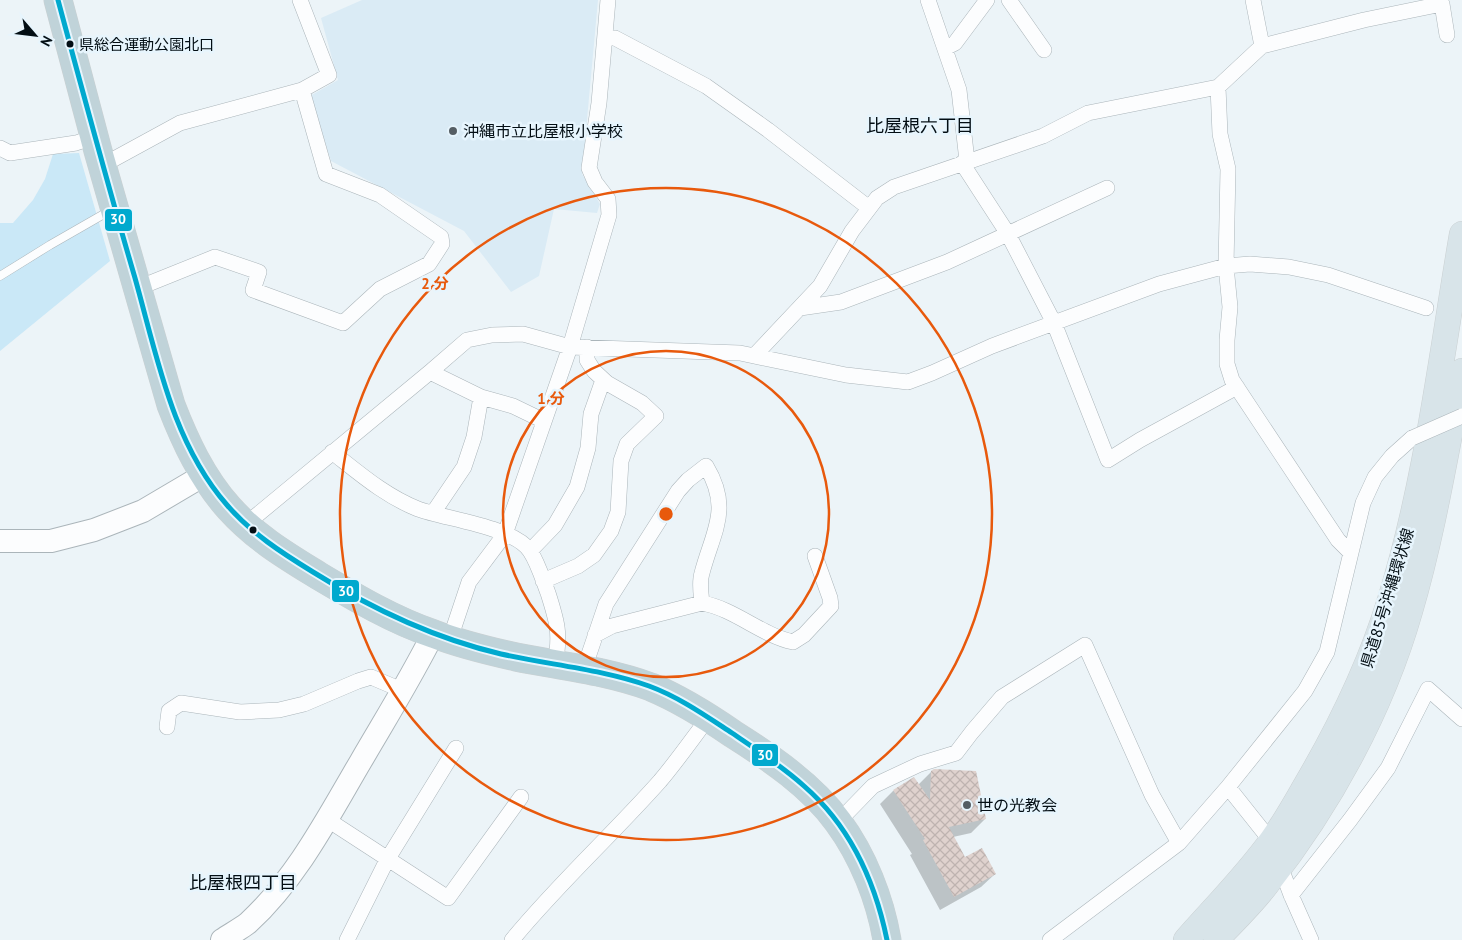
<svg xmlns="http://www.w3.org/2000/svg" width="1462" height="940" font-family="'PT Sans','Noto Sans JP',sans-serif">
<style>
.built{fill:#daebf5}
.green{fill:#cae8f7}
.shadow{fill:#0003}
.building{fill:url(#building-cross-hatch)}
.lines{fill:none;stroke-linecap:round;stroke-linejoin:round}
.lane-casing{stroke:#abb5ba;stroke-width:9}
.street-casing{stroke:#abb5ba;stroke-width:16}
.secondary-casing{stroke:#abb5ba;stroke-width:24}
.primary-casing{stroke:#cad0d2;stroke-width:26}
.highway-casing{stroke:#cad0d2;stroke-width:29}
.lane{stroke:#fcfdfe;stroke-width:8}
.street{stroke:#fcfdfe;stroke-width:15}
.secondary{stroke:#fcfdfe;stroke-width:22}
.primary{stroke:#d8e4e9;stroke-width:25}
.highway{stroke:#c0d3d9;stroke-width:28}
.street-bridge-casing{stroke:#abb5ba;stroke-width:16;stroke-linecap:butt}
.street-bridge{stroke:#fcfdfe;stroke-width:15}
.bus-1-casing{stroke:#e7f5fd;stroke-width:9}
.bus-1{stroke:#00a9ce;stroke-width:5}
.ring{fill:none;stroke:#e8590c;stroke-width:2.5}
.bus-dot{fill:#030e14;stroke:#e7f5fd;stroke-width:2}
.poi-dot{fill:#555e64;stroke:#e7f5fd;stroke-width:2}
.labels{text-anchor:middle;dominant-baseline:central;stroke-width:5;stroke-linejoin:round;paint-order:stroke}
.bus-label{font-size:15px;fill:#030e14;stroke:#e7f5fd;text-anchor:start}
.poi-label{font-size:16px;fill:#030e14;stroke:#e7f5fd;text-anchor:start}
.street-label{font-size:16px;fill:#030e14;stroke:#e7f5fd}
.neighbourhood-label{font-size:18px;fill:#030e14;stroke:#e7f5fd}
.centre{fill:#e8590c;stroke:#e7f5fd;stroke-width:2.5}
.ring-label{font-size:15px;text-anchor:middle;font-weight:bold;fill:#e8590c;stroke:#e7f5fd;stroke-width:5;stroke-linejoin:round;paint-order:stroke}
.line-badge{stroke:#e7f5fd;stroke-width:2}
.badge-label{font-size:14px;text-anchor:middle;font-weight:bold;fill:#fff}
</style>
<defs>
<pattern id="building-cross-hatch" width="8" height="8" patternUnits="userSpaceOnUse" patternTransform="scale(1.25)"><rect width="8" height="8" fill="#dfd2ce"/><path d="M0 0l8 8M0 8l8-8" fill="none" stroke="#beb3b0"/></pattern>
</defs>
<rect width="100%" height="100%" fill="#ecf4f8"/>
<!-- built -->
<path class="built" d="M 362,0 L 598,0 L 582,174 L 600,204 L 597,213 L 554,209 L 539,276 L 511,292 L 464,231 L 331,161 L 310,96 L 338,80 L 321,18 Z"/>
<!-- green -->
<path class="green" d="M 79,153 L 110,261 L 0,351 L 0,223 L 13,223 L 33,200 L 45,179 L 53,154 Z"/>
<!-- shadow -->
<path class="shadow" d="M 931,772 L 985,819 L 971,833 L 953,837 L 964,859 L 995,874 L 981,887 L 940,910 L 910,855 L 912,854 L 880,804 L 893,791 L 918,785 Z"/>
<!-- building -->
<path class="building" d="M 934,769 L 976,771 L 986,819 L 949,827 L 965,857 L 982,848 L 996,874 L 954,897 L 923,840 L 925,839 L 893,790 L 914,777 L 930,800 L 931,771 Z"/>
<g class="lines">
<!-- lane casing -->
<g class="lane-casing">
<path id="lane" d="M 0,276 L 50,245 L 111,210"/>
</g>
<!-- street casing -->
<g class="street-casing">
<path id="street" d="M 928,0 L 959,90 L 967,161
M 1009,0 L 1044,50
M 1253,0 L 1262,46
M 606,37 L 615,38 L 706,86 L 768,130 L 869,208
M 945,48 L 955,43 L 987,0
M 1218,87 L 1220,134 L 1228,169 L 1226,266 L 1230,307 L 1227,340 L 1227,364 L 1232,380 L 1338,540 L 1350,552
M 0,148 L 10,153 L 76,143 L 94,137
M 962,163 L 1008,234 L 1054,323 L 1108,460 L 1140,440 L 1237,387
M 102,164 L 114,159 L 180,123 L 302,90 L 329,75 L 300,0
M 138,288 L 215,257 L 259,272 L 253,290 L 343,323 L 380,289 L 429,264 L 442,244 L 441,237 L 380,195 L 326,174 L 302,90
M 800,308 L 841,302 L 947,262 L 1107,188
M 754,356 L 820,286 L 852,231 L 877,198 L 894,187 L 1043,136 L 1088,113 L 1218,87 L 1262,46 L 1364,20 L 1442,4 L 1447,35
M 430,372 L 481,397 L 513,406 L 544,421
M 332,452 C 359,473 385,496 418,509 C 445,519 514,527 530,551 C 538,563 543,580 548,593 C 557,621 561,634 555,664
M 433,513 L 464,467 L 474,437 L 481,397
M 245,525 L 430,372 L 467,340 L 492,335 L 523,334 L 570,347 L 740,353 L 846,375 L 908,382 L 932,373 L 992,346 L 1159,284 L 1226,266 L 1250,264 L 1289,267 L 1328,275 L 1426,308
M 530,551 L 555,525 L 577,487 L 588,448 L 591,414 L 603,380
M 543,581 L 578,566 L 594,555 L 611,531 L 618,512 L 621,461 L 627,444 L 656,416 L 642,403 L 607,383 L 594,371 L 587,360 L 587,347
M 595,635 L 612,626 L 702,603 C 735,609 761,635 793,642 L 804,635 L 831,606 L 830,598 L 815,556
M 450,639 L 469,582 L 505,534 L 570,347 L 609,215 L 608,199 L 595,182 L 589,168 L 599,103 L 608,0
M 584,669 L 606,604 L 678,491 L 688,480 L 706,466 C 732,509 713,531 702,573 C 699,582 701,594 702,603
M 167,727 L 169,711 L 181,703 L 240,712 L 279,710 L 304,704 L 358,681 L 371,677 L 404,691
M 1228,787 L 1271,841 L 1291,895 L 1311,940
M 328,820 L 448,898 L 521,797
M 838,822 L 873,786 L 920,764 L 956,753 L 972,732 L 1002,697 L 1085,645 L 1152,795 L 1179,843
M 1291,895 L 1350,820 L 1388,768 L 1428,689 L 1462,719
M 347,940 L 387,860 L 456,748
M 512,940 C 558,884 612,835 660,781 C 677,761 693,738 709,717
M 1050,940 L 1179,843 L 1228,787 L 1305,691 L 1327,652 L 1363,503 L 1375,477 L 1392,456 L 1412,438"/>
</g>
<!-- secondary casing -->
<g class="secondary-casing">
<path id="secondary" d="M 0,541 L 51,541 L 94,530 L 143,511 L 204,475
M 222,940 C 231,934 240,929 248,923 C 297,878 328,817 361,761 C 386,718 411,678 433,634"/>
</g>
<!-- primary casing -->
<g class="primary-casing">
<path id="primary" d="M 1186,940 C 1215,907 1247,875 1272,840 C 1285,822 1296,802 1307,783 C 1341,725 1370,665 1390,600 C 1427,481 1441,356 1462,234
M 1216,940 C 1233,922 1252,904 1267,884 C 1330,804 1382,709 1410,611 C 1433,533 1446,451 1462,371"/>
</g>
<!-- highway casing -->
<g class="highway-casing">
<path id="highway" d="M 58,0 L 98,151 L 171,405 C 185,441 202,478 229,508 C 256,538 285,555 319,576 C 356,598 393,620 434,634 C 460,644 489,651 516,657 C 561,666 608,671 651,687 C 680,699 707,716 733,734 C 771,758 812,786 838,822 C 863,856 880,899 887,940"/>
</g>
<!-- lane -->
<use href="#lane" class="lane"/>
<!-- street -->
<use href="#street" class="street"/>
<!-- secondary -->
<use href="#secondary" class="secondary"/>
<!-- primary -->
<use href="#primary" class="primary"/>
<!-- highway -->
<use href="#highway" class="highway"/>
<!-- street-bridge casing -->
<g class="street-bridge-casing">
<path id="street-bridge" d="M 1412,438 L 1462,416"/>
</g>
<!-- street-bridge -->
<use href="#street-bridge" class="street-bridge"/>
<!-- bus-1 casing -->
<g class="bus-1-casing">
<path id="bus-1" d="M 58,0 C 83,93 108,186 135,278 C 157,356 172,442 227,505 C 251,533 282,553 313,572 C 372,609 433,638 501,654 C 550,665 601,669 649,686 C 679,697 706,716 732,733 C 757,750 782,766 804,786 C 850,826 875,881 887,940"/>
</g>
<!-- bus-1 -->
<use href="#bus-1" class="bus-1"/>
</g>
<!-- distance rings -->
<g class="ring">
<circle cx="666" cy="514" r="163"/>
<circle cx="666" cy="514" r="326"/>
</g>
<!-- markers -->
<g class="bus-dot">
<circle cx="70" cy="44" r="4.5"/>
<circle cx="253" cy="530" r="4.5"/>
</g>
<g class="poi-dot">
<circle cx="453" cy="131" r="5"/>
<circle cx="967" cy="805" r="5"/>
</g>
<g class="labels">
<!-- bus labels -->
<g class="bus-label">
<text x="79" y="44">県総合運動公園北口</text>
</g>
<!-- poi labels -->
<g class="poi-label">
<text x="463" y="131">沖縄市立比屋根小学校</text>
<text x="977" y="805">世の光教会</text>
</g>
<!-- street labels -->
<g class="street-label">
<text transform="translate(1387 598) rotate(-73)">県道85号沖縄環状線</text>
</g>
<!-- neighbourhood labels -->
<g class="neighbourhood-label">
<text x="920" y="125">比屋根六丁目</text>
<text x="243" y="882">比屋根四丁目</text>
</g>
</g>
<circle cx="666" cy="514" r="8" class="centre"/>
<g class="ring-label">
<text x="435" y="289">2 分</text>
<text x="551" y="404">1 分</text>
</g>
<g class="line-badge">
<rect x="104" y="208" width="29" height="24" rx="5" fill="#00a9ce"/>
<rect x="331" y="579" width="29" height="24" rx="5" fill="#00a9ce"/>
<rect x="751" y="743" width="28" height="24" rx="5" fill="#00a9ce"/>
</g>
<g class="badge-label">
<text x="118" y="224">30</text>
<text x="346" y="596">30</text>
<text x="765" y="760">30</text>
</g>
<!-- north arrow -->
<g transform="translate(35 35) rotate(118)" stroke="#e7f5fd" stroke-width="4" paint-order="stroke">
<path d="M0-4L9 19L0 12L-9 19Z" fill="#030e14"/>
<text y="-8" font-size="14" font-weight="bold" text-anchor="middle" fill="#030e14">N</text>
</g>
</svg>
